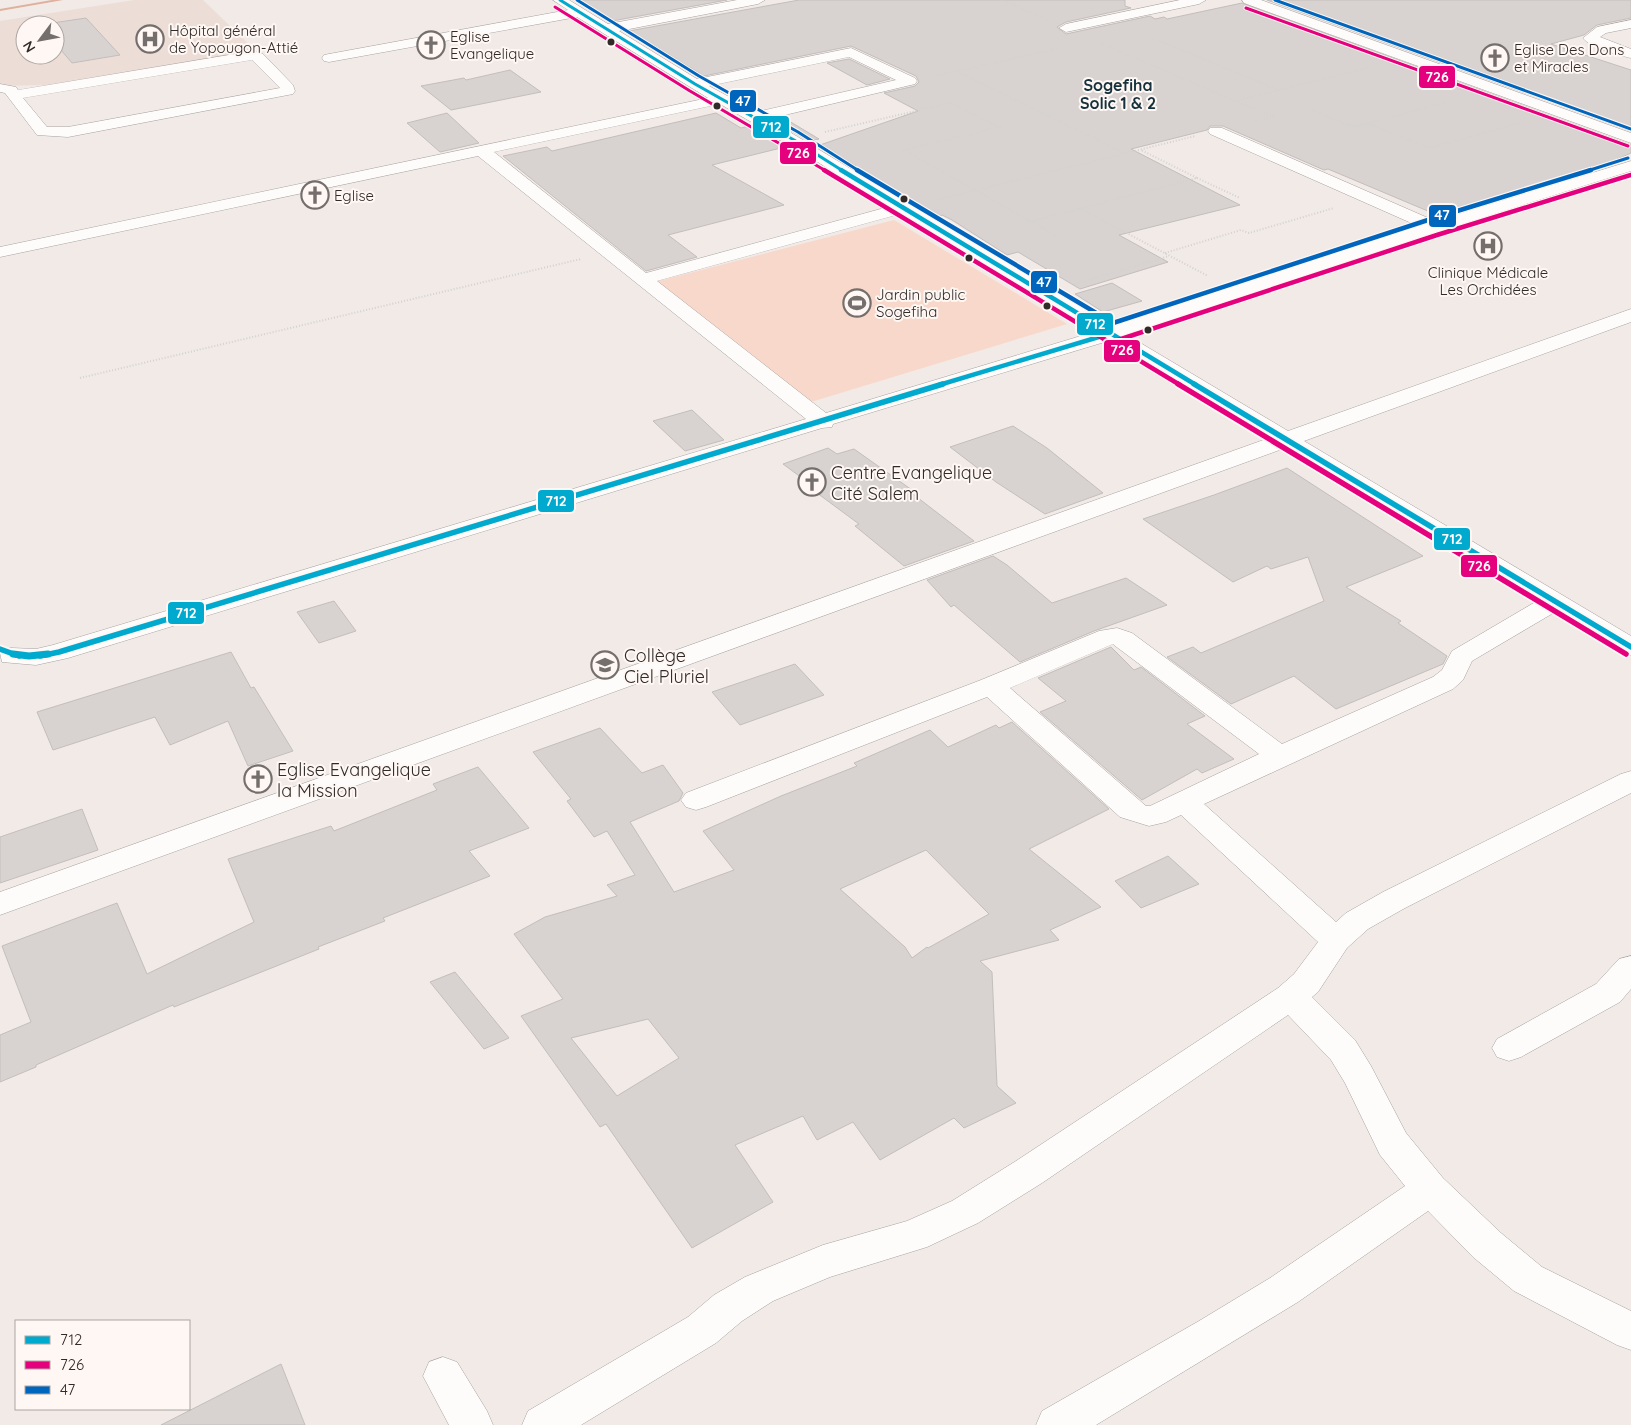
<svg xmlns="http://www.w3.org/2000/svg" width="1631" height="1425" font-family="Quicksand,sans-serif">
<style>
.built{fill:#ecded7;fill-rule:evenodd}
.green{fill:#f8d8ca}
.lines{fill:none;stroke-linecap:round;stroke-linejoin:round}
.stream{fill:#dfb09b;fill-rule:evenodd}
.building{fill:#d8d3d0;stroke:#c3bebc;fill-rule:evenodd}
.minor-casing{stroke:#a7a2a0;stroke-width:1}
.path{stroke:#d3d1d1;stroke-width:2;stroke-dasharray:1 2;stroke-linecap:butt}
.minor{fill:#fdfcfb;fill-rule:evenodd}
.bus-1-far3-casing{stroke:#fef7f3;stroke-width:5}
.bus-1-far2-casing{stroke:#fef7f3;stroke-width:7}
.bus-1-far1-casing{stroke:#fef7f3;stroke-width:9}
.bus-1-casing{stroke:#fef7f3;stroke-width:11}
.bus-2-far2-casing{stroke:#fef7f3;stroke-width:5}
.bus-2-far1-casing{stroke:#fef7f3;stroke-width:7}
.bus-2-casing{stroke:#fef7f3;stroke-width:9}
.bus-3-far1-casing{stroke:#fef7f3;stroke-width:5}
.bus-3-casing{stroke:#fef7f3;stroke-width:7}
.bus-1-far3{stroke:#00a9ce;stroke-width:3}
.bus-1-far2{stroke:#00a9ce;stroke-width:4.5}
.bus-1-far1{stroke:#00a9ce;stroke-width:5.5}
.bus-1{stroke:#00a9ce;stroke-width:7}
.bus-2-far2{stroke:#e5007d;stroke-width:3}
.bus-2-far1{stroke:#e5007d;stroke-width:4.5}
.bus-2{stroke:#e5007d;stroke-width:5.5}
.bus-3-far1{stroke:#0065bd;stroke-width:3}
.bus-3{stroke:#0065bd;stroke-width:4.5}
.bus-dot{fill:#302b29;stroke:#fef7f3;stroke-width:2}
.labels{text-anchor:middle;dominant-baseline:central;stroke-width:4;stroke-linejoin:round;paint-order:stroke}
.far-poi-label{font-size:15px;fill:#302b29;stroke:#fef7f3;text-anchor:start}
.far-neighbourhood-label{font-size:16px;font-weight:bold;fill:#14313c;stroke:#fef7f3}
.poi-label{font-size:18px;fill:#302b29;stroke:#fef7f3;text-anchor:start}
.line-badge{stroke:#fef7f3;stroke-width:2}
.badge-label{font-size:14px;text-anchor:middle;font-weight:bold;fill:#fff}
</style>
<rect width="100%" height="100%" fill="#f1eae7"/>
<!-- built -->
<path class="built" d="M 134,0 L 203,0 L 259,54 L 57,91 L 46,85 L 0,86 L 0,21 ZM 25,25 L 55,25 L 55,55 L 25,55 Z"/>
<!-- green -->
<path class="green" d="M 894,220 L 1067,324 L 811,402 L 655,282 Z"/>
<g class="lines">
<!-- stream -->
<path class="stream" d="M 52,0 L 63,0 L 0,11 L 0,9 Z"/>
</g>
<!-- building -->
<path class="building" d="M 576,0 L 727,0 L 612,21 Z
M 799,0 L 1125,0 L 1125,6 L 1131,8 L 1066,22 L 1057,27 L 1066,34 L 1150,16 L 1155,19 L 1164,17 L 1167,19 L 1242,3 L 1631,145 L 1631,153 L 1602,166 L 1605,167 L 1442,217 L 1328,169 L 1324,170 L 1223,126 L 1210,126 L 1207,130 L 1131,149 L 1240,205 L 1119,235 L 1168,262 L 1080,289 L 1018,252 L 1007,255 L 952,220 L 942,215 L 940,216 L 820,145 L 918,111 L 884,93 L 915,86 L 919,82 L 916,76 L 851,46 L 704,76 L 653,45 L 649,46 L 629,31 Z
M 1267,0 L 1631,0 L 1631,18 L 1597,25 L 1584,35 L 1551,44 L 1631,70 L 1631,131 Z
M 86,18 L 120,55 L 72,63 L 55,43 L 55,25 L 39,25 Z
M 849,59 L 890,79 L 867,85 L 827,63 Z
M 510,70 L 541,92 L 451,110 L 421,86 L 464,78 L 466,80 Z
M 447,113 L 479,143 L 440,152 L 407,123 Z
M 716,113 L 741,128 L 753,125 L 789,146 L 712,165 L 784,205 L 668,235 L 697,257 L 646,271 L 503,156 L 547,147 L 552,151 Z
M 784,118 L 819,139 L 809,141 L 774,121 Z
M 1112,283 L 1142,301 L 1103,312 L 1075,294 Z
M 692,410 L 724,440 L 685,451 L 653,421 Z
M 1013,426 L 1047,448 L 1103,493 L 1045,514 L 996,482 L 950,447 Z
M 828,448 L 837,454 L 854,449 L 912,490 L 909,491 L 974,541 L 904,566 L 855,526 L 859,524 L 817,493 L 821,492 L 783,464 Z
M 1287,468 L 1423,556 L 1346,587 L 1401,621 L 1398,623 L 1447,656 L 1443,664 L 1336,709 L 1294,676 L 1231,704 L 1167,657 L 1193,647 L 1201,653 L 1324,601 L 1308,557 L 1271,569 L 1267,566 L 1233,582 L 1143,519 L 1214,495 Z
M 993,556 L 1007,565 L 1052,603 L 1126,578 L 1167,605 L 1094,631 L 1020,662 L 954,605 L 951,607 L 927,580 Z
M 334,601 L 356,631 L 319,643 L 297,612 Z
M 1111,647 L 1134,670 L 1141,667 L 1205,716 L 1187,724 L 1234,759 L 1202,773 L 1197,769 L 1142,800 L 1040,712 L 1066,701 L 1038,678 Z
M 231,652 L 251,688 L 254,687 L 293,751 L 248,766 L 228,721 L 170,745 L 155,717 L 53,750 L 37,712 Z
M 795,664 L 824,695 L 740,725 L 712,692 Z
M 1012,722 L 1109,809 L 1029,849 L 1101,907 L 1050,930 L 1059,940 L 980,961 L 992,972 L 997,1086 L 1016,1103 L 964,1128 L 954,1118 L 880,1160 L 853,1122 L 817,1140 L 803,1116 L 735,1145 L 773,1202 L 692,1248 L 606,1124 L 600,1127 L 521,1016 L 563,999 L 514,934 L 545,917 L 617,896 L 607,885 L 635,875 L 607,831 L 594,837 L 567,801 L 571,799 L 533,752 L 600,728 L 642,773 L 663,765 L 683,793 L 679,801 L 630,822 L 674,892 L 734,870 L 703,831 L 781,796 L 857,766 L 854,763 L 930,730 L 948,747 L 996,725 L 999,728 ZM 926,850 L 989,914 L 928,948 L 927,947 L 912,958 L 905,947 L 840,889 ZM 648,1019 L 679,1058 L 617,1096 L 571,1038 Z
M 478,767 L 529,828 L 469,851 L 490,876 L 383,918 L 385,921 L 318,947 L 319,949 L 174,1007 L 173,1005 L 36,1065 L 36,1067 L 0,1082 L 0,1035 L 31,1022 L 2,946 L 117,903 L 147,974 L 254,922 L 228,859 L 331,826 L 334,831 L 437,790 L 433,784 Z
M 82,809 L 98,850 L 0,883 L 0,837 Z
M 1168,856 L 1199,884 L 1141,908 L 1115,881 Z
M 455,972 L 509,1038 L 484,1049 L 430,982 Z
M 281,1364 L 305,1425 L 161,1425 Z"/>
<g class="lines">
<!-- minor casing -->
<g class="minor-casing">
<path id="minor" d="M 553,0 L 569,0 L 608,24 L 737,0 L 765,0 L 758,4 L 619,31 L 697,79 L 851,48 L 915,78 L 917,81 L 915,84 L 768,119 L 1112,326 L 1418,226 L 1210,134 L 1208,131 L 1210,128 L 1222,128 L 1435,221 L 1631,161 L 1631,171 L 1440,231 L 1127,335 L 1288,431 L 1631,309 L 1631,322 L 1304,441 L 1631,636 L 1631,655 L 1622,653 L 1555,612 L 1472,661 L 1463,680 L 1453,689 L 1204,804 L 1336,922 L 1346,913 L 1383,892 L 1621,774 L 1631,771 L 1631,793 L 1405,908 L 1368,929 L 1347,948 L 1318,992 L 1312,997 L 1355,1040 L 1371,1066 L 1406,1133 L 1443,1178 L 1501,1233 L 1542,1267 L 1631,1311 L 1631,1350 L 1617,1345 L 1514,1291 L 1473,1257 L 1428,1211 L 1298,1302 L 1096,1425 L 1036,1425 L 1042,1411 L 1199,1321 L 1270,1278 L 1405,1186 L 1380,1155 L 1345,1083 L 1331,1060 L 1288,1015 L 1042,1183 L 978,1223 L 927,1247 L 830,1277 L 773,1301 L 742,1321 L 716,1343 L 581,1425 L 522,1425 L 528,1411 L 688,1317 L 714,1295 L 745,1277 L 823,1245 L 907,1221 L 952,1201 L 1016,1161 L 1278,988 L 1294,974 L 1318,942 L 1181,815 L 1166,822 L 1149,826 L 1120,817 L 987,697 L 706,807 L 696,810 L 686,807 L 681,800 L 686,793 L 981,680 L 1099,631 L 1117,628 L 1132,633 L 1282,744 L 1433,677 L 1442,670 L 1452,651 L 1537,601 L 1285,448 L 0,915 L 0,892 L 1269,438 L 1108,341 L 833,424 L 832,427 L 822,428 L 68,658 L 36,665 L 2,662 L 0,653 L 2,650 L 11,648 L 36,649 L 53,645 L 806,419 L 478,156 L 0,257 L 0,247 L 708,98 L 577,17 L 329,62 L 324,61 L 322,58 L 324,55 L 329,54 L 568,10 ZM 849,57 L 896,80 L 757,112 L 709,86 ZM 720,104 L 788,143 L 888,207 L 646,273 L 494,152 ZM 900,214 L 1094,332 L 826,413 L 657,281 ZM 1113,644 L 1114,645 L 1259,754 L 1150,806 L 1146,806 L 1010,688 Z
M 1180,0 L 1206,0 L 1199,4 L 1066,32 L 1059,28 L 1066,24 Z
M 1242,0 L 1261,0 L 1631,133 L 1631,143 L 1244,3 Z
M 1631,20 L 1631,28 L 1606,33 L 1600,37 L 1631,49 L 1631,58 C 1619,55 1590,48 1583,38 L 1597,27 Z
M 253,51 L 263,54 L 293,85 L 295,91 L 293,94 L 68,137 L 37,135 L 5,93 L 0,92 L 0,84 L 16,87 L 18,90 ZM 252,60 L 280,88 L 68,127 L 47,127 L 23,98 Z
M 1631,956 L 1631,989 L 1620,1002 L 1521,1057 L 1509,1061 L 1497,1057 L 1492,1048 L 1497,1039 L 1596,984 L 1619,959 Z
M 443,1357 L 457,1362 L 487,1411 L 493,1425 L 449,1425 L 423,1376 L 429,1362 Z"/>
</g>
<!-- path -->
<path class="path" d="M 1001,0 L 1046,19
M 1150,37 L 1278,90
M 1100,43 L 1235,101 L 1370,67
M 956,71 L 1126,154
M 930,77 L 1061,48
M 1236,101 L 1273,116 L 1252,122
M 1313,110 L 1353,127 L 1368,123 L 1429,148 L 1523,122
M 1369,123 L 1447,102
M 825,132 L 950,103 L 1000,127 L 904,150 L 1060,238
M 1197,178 L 1240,198
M 937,200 L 1195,136
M 1081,209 L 1208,276
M 1032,221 L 1197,178 L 1141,150
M 1165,253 L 1241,230 L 1249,233 L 1334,208
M 1074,284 L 1169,256
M 80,378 L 581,259"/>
<!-- minor -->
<use href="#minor" class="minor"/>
<!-- bus-1-far3 casing -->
<g class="bus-1-far3-casing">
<path id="bus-1-far3" d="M 560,0 L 695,84 L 794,140 L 843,171"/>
</g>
<!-- bus-1-far2 casing -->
<g class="bus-1-far2-casing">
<path id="bus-1-far2" d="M 841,170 L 1196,385
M 939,385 L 1112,333"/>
</g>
<!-- bus-1-far1 casing -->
<g class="bus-1-far1-casing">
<path id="bus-1-far1" d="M 1194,384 L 1631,647
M 0,649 L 19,656
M 40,656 L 59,652 L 943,384"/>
</g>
<!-- bus-1 casing -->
<g class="bus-1-casing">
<path id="bus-1" d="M 13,654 L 29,656 L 48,654"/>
</g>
<!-- bus-2-far2 casing -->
<g class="bus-2-far2-casing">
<path id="bus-2-far2" d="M 555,7 L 690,91 L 826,171
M 1246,8 L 1628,146"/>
</g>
<!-- bus-2-far1 casing -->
<g class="bus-2-far1-casing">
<path id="bus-2-far1" d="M 824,170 L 1180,385
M 1115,341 L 1437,235 L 1631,175"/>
</g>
<!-- bus-2 casing -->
<g class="bus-2-casing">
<path id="bus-2" d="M 1178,384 L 1626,654"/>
</g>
<!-- bus-3-far1 casing -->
<g class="bus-3-far1-casing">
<path id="bus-3-far1" d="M 577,0 L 699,76 L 798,132 L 859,171
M 1275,0 L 1631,129
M 1587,171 L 1628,158"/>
</g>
<!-- bus-3 casing -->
<g class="bus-3-casing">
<path id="bus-3" d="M 857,170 L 1113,323 L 1431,219 L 1591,170"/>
</g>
<!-- bus-1-far3 -->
<use href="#bus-1-far3" class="bus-1-far3"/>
<!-- bus-1-far2 -->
<use href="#bus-1-far2" class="bus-1-far2"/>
<!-- bus-1-far1 -->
<use href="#bus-1-far1" class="bus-1-far1"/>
<!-- bus-1 -->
<use href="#bus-1" class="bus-1"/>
<!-- bus-2-far2 -->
<use href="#bus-2-far2" class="bus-2-far2"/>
<!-- bus-2-far1 -->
<use href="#bus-2-far1" class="bus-2-far1"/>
<!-- bus-2 -->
<use href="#bus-2" class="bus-2"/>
<!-- bus-3-far1 -->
<use href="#bus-3-far1" class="bus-3-far1"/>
<!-- bus-3 -->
<use href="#bus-3" class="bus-3"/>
</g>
<!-- icons -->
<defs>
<g id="hospital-ring" transform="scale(1.4375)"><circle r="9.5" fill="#fef7f3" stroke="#746e6c" stroke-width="1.5"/><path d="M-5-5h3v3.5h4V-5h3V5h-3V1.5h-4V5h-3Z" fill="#746e6c"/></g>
<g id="church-ring" transform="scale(1.4375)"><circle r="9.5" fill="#fef7f3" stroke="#746e6c" stroke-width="1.5"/><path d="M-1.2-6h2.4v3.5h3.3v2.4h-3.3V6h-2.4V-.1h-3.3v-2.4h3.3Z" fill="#746e6c"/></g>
<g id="stadium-ring" transform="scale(1.4375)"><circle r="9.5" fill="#fef7f3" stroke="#746e6c" stroke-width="1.5"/><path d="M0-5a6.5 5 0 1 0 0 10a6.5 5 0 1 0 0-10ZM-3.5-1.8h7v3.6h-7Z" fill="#746e6c"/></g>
<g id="school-ring" transform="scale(1.4375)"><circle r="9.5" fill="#fef7f3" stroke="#746e6c" stroke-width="1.5"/><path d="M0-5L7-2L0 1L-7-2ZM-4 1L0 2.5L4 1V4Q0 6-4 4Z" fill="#746e6c"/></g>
</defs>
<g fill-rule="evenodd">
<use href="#hospital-ring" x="150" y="39"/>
<use href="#church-ring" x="431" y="45"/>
<use href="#church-ring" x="1495" y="58"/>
<use href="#church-ring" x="315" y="195"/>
<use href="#hospital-ring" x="1488" y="246"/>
<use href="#stadium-ring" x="857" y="303"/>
<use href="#church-ring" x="812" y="482"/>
<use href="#school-ring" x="605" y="665"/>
<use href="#church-ring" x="258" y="779"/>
</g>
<!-- markers -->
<g class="bus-dot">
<circle cx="611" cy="42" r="4.5"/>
<circle cx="717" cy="106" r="4.5"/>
<circle cx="904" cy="199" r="4.5"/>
<circle cx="969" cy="258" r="4.5"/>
<circle cx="1047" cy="306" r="4.5"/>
<circle cx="1148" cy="330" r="4.5"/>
</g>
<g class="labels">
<!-- far-poi labels -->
<g class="far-poi-label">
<text x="169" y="30">Hôpital général<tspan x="169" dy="17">de Yopougon-Attié</tspan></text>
<text x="450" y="36">Eglise<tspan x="450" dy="17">Evangelique</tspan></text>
<text x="1514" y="49">Eglise Des Dons<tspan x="1514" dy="17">et Miracles</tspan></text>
<text x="334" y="195">Eglise</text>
<text x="1488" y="272" text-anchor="middle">Clinique Médicale<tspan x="1488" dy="17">Les Orchidées</tspan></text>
<text x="876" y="294">Jardin public<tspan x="876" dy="17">Sogefiha</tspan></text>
</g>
<!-- far-neighbourhood labels -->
<g class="far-neighbourhood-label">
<text x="1118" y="85">Sogefiha<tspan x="1118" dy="18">Solic 1 &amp; 2</tspan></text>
</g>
<!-- poi labels -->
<g class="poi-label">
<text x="831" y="472">Centre Evangelique<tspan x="831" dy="21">Cité Salem</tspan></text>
<text x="624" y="655">Collège<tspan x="624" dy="21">Ciel Pluriel</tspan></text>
<text x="277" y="769">Eglise Evangelique<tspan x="277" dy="21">la Mission</tspan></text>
</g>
</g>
<g class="line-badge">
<rect x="1418" y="65" width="38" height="24" rx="5" fill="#e5007d"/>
<rect x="729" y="89" width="28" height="24" rx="5" fill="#0065bd"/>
<rect x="752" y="115" width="38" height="24" rx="5" fill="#00a9ce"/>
<rect x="779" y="141" width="38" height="24" rx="5" fill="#e5007d"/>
<rect x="1428" y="204" width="29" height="24" rx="5" fill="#0065bd"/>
<rect x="1030" y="270" width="28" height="24" rx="5" fill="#0065bd"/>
<rect x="1076" y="312" width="38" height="24" rx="5" fill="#00a9ce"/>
<rect x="1103" y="339" width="38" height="24" rx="5" fill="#e5007d"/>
<rect x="537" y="489" width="38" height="24" rx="5" fill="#00a9ce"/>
<rect x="1433" y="527" width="38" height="24" rx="5" fill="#00a9ce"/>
<rect x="1460" y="554" width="38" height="24" rx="5" fill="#e5007d"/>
<rect x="167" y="601" width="38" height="24" rx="5" fill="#00a9ce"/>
</g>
<g class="badge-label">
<text x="1437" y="82">726</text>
<text x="743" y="106">47</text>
<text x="771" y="132">712</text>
<text x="798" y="158">726</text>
<text x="1442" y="220">47</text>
<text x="1044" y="287">47</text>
<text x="1095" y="329">712</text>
<text x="1122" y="355">726</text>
<text x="556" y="506">712</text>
<text x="1452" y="544">712</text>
<text x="1479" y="571">726</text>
<text x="186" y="618">712</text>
</g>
<!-- legend -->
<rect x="15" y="1320" width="175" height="90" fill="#fef7f3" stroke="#aca5a2"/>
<rect x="25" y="1336" width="25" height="8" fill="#00a9ce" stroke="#aca5a2"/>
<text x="60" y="1345" font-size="15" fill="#302b29">712</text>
<rect x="25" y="1361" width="25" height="8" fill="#e5007d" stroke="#aca5a2"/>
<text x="60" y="1370" font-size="15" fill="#302b29">726</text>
<rect x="25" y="1386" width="25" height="8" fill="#0065bd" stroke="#aca5a2"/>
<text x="60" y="1395" font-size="15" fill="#302b29">47</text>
<!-- north arrow -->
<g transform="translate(40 40) rotate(238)"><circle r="24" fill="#fef7f3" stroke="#aca5a2"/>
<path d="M0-4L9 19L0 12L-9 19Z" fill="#746e6c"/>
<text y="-8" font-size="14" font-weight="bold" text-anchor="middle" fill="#302b29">N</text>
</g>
</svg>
